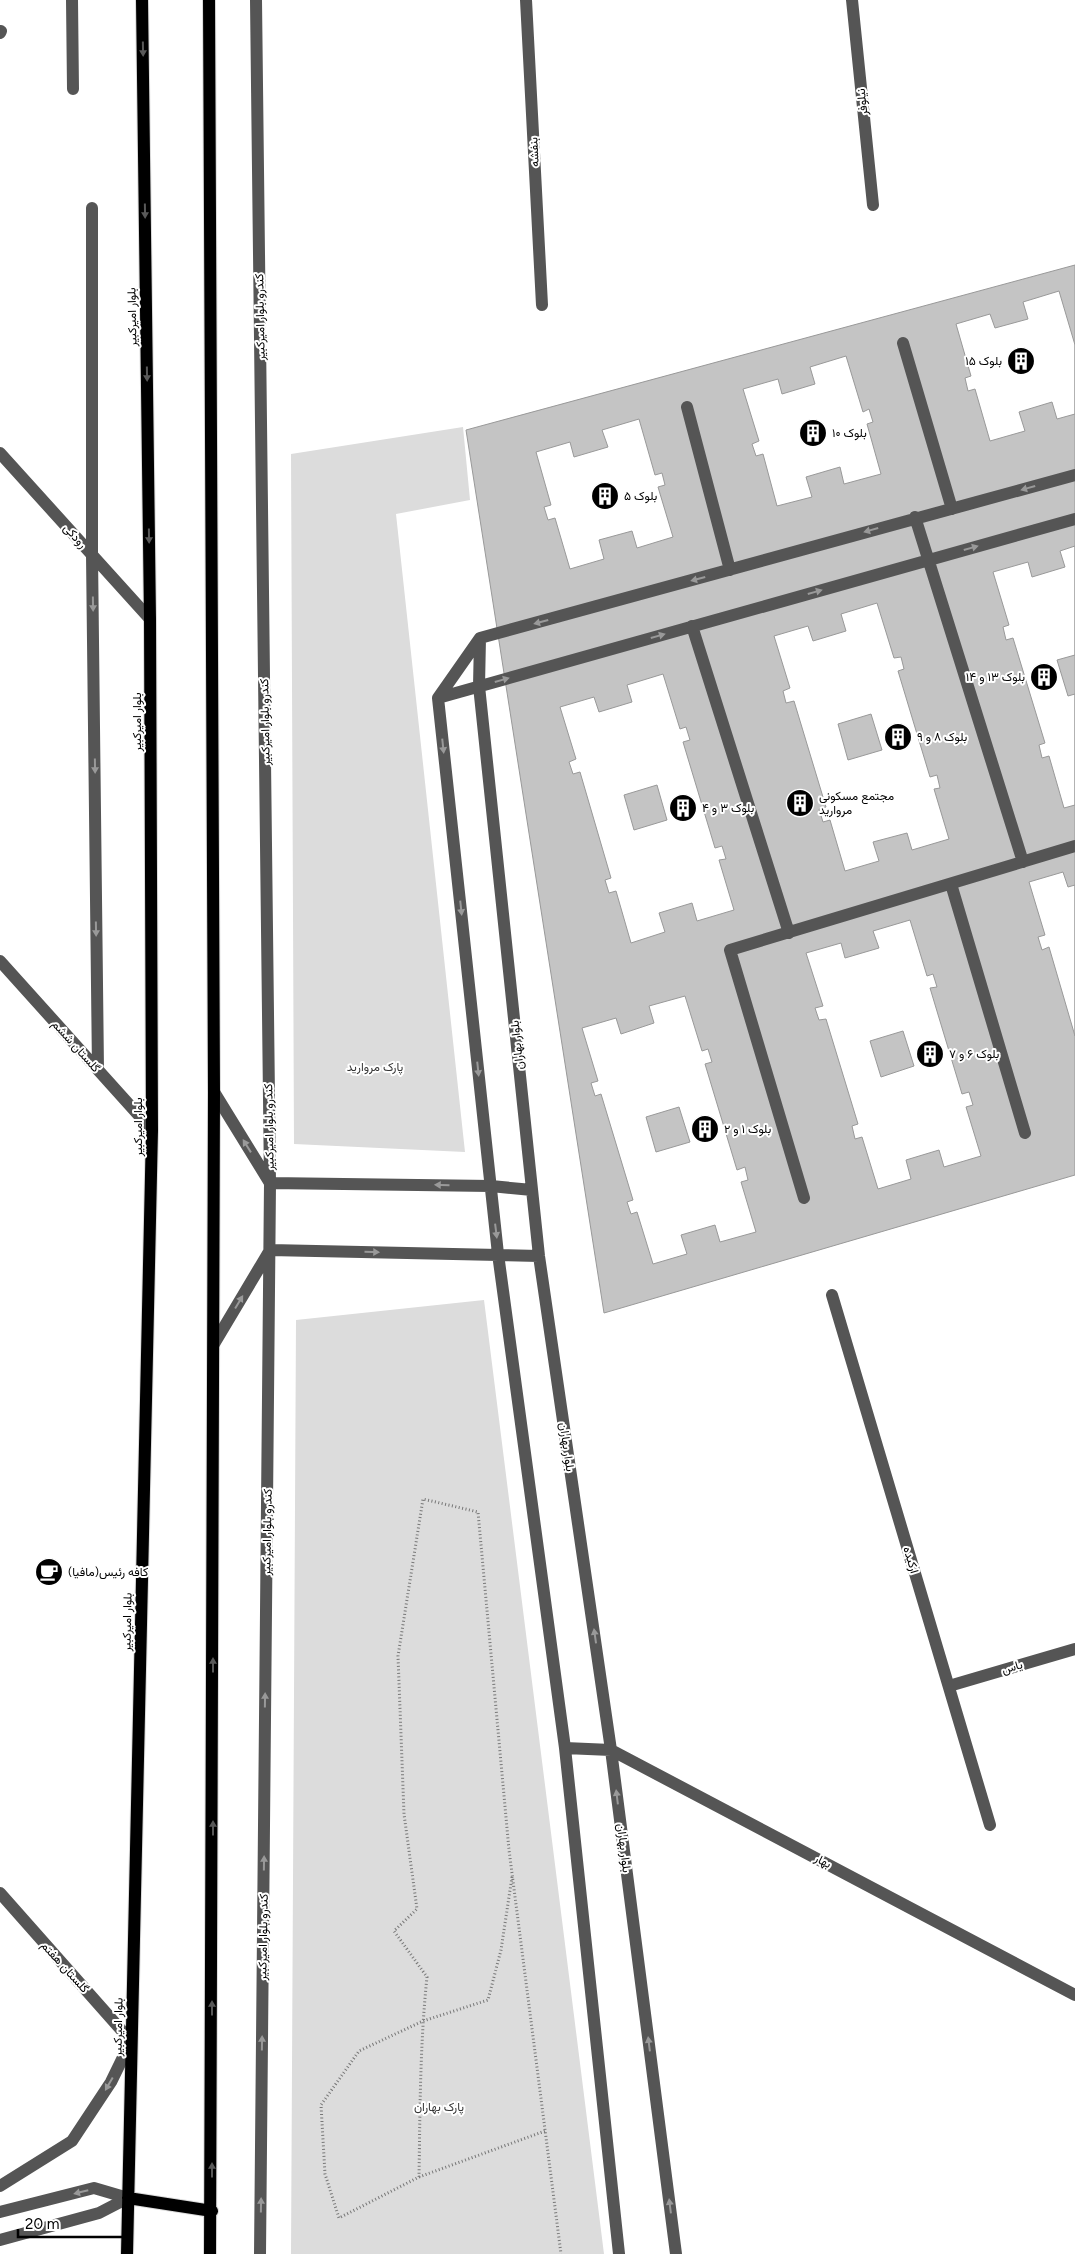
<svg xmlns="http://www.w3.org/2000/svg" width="1075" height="2254" font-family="Figtree,Vazirmatn,sans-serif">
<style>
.green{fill:#dcdcdc}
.building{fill:#c4c4c4;stroke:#999;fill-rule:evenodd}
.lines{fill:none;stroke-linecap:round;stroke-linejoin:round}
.major-casing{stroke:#dbdbdb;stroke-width:14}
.path{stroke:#777;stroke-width:3;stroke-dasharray:1 2.5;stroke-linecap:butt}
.minor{stroke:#555;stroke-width:12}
.major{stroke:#000;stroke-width:12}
.oneway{fill:#595959}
.oneway2{fill:#999}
.labels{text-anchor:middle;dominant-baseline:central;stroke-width:4;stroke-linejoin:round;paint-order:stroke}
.street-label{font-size:12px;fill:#000;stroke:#fff}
.poi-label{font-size:12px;fill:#000;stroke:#fff;text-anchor:start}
.park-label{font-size:12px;fill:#333;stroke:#fff}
</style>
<rect width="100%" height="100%" fill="#fff"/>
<!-- green -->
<path class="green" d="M 463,427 L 470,500 L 396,514 L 465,1152 L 294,1144 L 291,454 Z
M 484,1300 L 604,2254 L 291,2254 L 296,1320 Z"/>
<!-- building -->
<path class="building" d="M 1075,265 L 1075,1175 L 604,1313 L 466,430 Z
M 1059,291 L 1075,345 L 1075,414 L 1057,419 L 1052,402 L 1019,412 L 1025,431 L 990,441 L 975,389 L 968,391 L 965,378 L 971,376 L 956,324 L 990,314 L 995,328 L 1028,319 L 1023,302 Z
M 846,356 L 863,412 L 869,409 L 873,422 L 867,424 L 881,474 L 844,484 L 840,467 L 806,477 L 812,497 L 777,506 L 763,454 L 756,456 L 752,444 L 759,441 L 743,389 L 778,379 L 782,394 L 815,384 L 810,367 Z
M 639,419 L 655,475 L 662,473 L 665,485 L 658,487 L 673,537 L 637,548 L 632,531 L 599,540 L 604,559 L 570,569 L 555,518 L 548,520 L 544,507 L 551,505 L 536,452 L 570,442 L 574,457 L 608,447 L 602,430 Z
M 1075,546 L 1075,655 L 1057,660 L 1068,696 L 1075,694 L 1075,805 L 1064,808 L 1049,756 L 1042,758 L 1039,745 L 1045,743 L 1013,638 L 1006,640 L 1003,627 L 1009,625 L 993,572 L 1028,562 L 1032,577 L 1065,567 L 1060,551 Z
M 877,603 L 894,658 L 901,657 L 904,669 L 898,671 L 930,777 L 937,775 L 940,788 L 934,789 L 949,839 L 912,850 L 907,833 L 873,842 L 879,861 L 845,871 L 830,820 L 823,822 L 819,809 L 826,807 L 794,701 L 786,703 L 783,691 L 790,688 L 774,636 L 808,626 L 813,641 L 846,631 L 841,614 ZM 871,714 L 882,750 L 848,760 L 838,724 Z
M 663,674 L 680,729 L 686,727 L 690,740 L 683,742 L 715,848 L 722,846 L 726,859 L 719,860 L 734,910 L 697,921 L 692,903 L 659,913 L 665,932 L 631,943 L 616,891 L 609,893 L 605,880 L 611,878 L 580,772 L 573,774 L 569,762 L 576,759 L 560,707 L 594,697 L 599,712 L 632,702 L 627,685 ZM 657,785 L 667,820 L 634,830 L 624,795 Z
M 1063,872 L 1068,887 L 1075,885 L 1075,1036 L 1049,947 L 1042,950 L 1038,937 L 1045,935 L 1029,882 Z
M 910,920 L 927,976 L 933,974 L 937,987 L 930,988 L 962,1094 L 969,1092 L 973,1105 L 966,1107 L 981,1156 L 944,1167 L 939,1150 L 906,1160 L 911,1179 L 878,1189 L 862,1137 L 855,1139 L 852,1126 L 858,1124 L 826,1019 L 819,1020 L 815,1008 L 823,1006 L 806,953 L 841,943 L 845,958 L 879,948 L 873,931 ZM 903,1031 L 914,1066 L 881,1077 L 870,1041 Z
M 685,996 L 702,1051 L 708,1049 L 712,1062 L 705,1064 L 737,1170 L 745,1167 L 748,1180 L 741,1182 L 756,1232 L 720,1242 L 715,1225 L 681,1235 L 687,1254 L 653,1264 L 637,1212 L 631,1214 L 627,1202 L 633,1200 L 601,1094 L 595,1096 L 591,1083 L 598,1081 L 582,1028 L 616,1018 L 621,1034 L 654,1023 L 649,1006 ZM 679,1107 L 690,1142 L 656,1152 L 646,1117 Z"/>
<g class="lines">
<!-- major casing -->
<g class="major-casing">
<path id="major" d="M 209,0 L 214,1092 L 210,2254
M 128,2198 L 212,2211
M 127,2254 L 152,1130 L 150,619 L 142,0"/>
</g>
<!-- path -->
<path class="path" d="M 512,1877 L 501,1950 L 488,2000 L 423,2021 L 359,2051 L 321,2105 L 325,2174 L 339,2218 L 419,2177 C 420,2110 420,2044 427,1977 L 394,1931 L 417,1909 L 404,1814 L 398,1656 L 423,1499 L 478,1512 L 509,1850 L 561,2254
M 419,2177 L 545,2131"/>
<!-- minor -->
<path class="minor" d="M 72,0 L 73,89
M 256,0 L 270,1183 L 260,2254
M 526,0 L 542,305
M 852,0 L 873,205
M 0,33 L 1,31
M 92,208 L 92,555 L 98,1070
M 903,343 L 952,509
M 687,407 L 730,570
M 0,453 L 150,619
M 915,517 L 1023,862
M 692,626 L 789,933
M 480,638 L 479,686 L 539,1256 L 611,1750 L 676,2254
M 438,698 L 498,1254 L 565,1748 L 619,2254
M 438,698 L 480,638 L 1075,475
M 438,698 L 1075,519
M 951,884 L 1025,1133
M 0,961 L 152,1130
M 214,1092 L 270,1183 L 491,1186 L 532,1190
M 804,1198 L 730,950 L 1075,846
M 832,1295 L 990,1825
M 214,1344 L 270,1250 L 539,1256
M 949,1686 L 1075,1649
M 565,1748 L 611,1750 L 1075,1995
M 0,1893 L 131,2041 L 111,2082 L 72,2141 L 0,2186
M 0,2212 L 94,2188 L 128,2198
M 0,2240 L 99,2213 L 128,2198"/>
<!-- major -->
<use href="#major" class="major"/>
</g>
<!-- one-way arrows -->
<defs><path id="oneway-solid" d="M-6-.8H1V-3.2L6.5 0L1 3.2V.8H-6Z" transform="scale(1.25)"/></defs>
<g class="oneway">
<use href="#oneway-solid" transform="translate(143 49) rotate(89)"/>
<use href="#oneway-solid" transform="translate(145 211) rotate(89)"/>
<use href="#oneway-solid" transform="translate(147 374) rotate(89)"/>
<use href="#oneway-solid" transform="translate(149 536) rotate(89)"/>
<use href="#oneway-solid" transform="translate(213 1665) rotate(-90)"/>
<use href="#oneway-solid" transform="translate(213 1828) rotate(-90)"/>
<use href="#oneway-solid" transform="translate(212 2008) rotate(-90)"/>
<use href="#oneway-solid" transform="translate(212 2170) rotate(-90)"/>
</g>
<g class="oneway2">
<use href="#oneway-solid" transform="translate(1028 488) rotate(164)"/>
<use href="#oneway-solid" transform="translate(871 530) rotate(164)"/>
<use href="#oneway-solid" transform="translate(971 548) rotate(-16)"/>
<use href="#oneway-solid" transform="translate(698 579) rotate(165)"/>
<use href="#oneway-solid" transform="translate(815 592) rotate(-16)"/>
<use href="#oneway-solid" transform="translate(93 604) rotate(89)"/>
<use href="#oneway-solid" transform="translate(541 622) rotate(165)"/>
<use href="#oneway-solid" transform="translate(658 636) rotate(-16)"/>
<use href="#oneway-solid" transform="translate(502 680) rotate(-16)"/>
<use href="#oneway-solid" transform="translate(443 746) rotate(84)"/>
<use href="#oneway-solid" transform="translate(95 766) rotate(89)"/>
<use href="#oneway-solid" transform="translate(461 908) rotate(84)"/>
<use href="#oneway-solid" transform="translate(96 929) rotate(89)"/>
<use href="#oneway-solid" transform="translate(478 1069) rotate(84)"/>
<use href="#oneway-solid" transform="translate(247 1146) rotate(-122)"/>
<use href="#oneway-solid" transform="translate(442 1185) rotate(-179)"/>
<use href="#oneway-solid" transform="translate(496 1231) rotate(83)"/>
<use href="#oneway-solid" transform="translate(372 1252) rotate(1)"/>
<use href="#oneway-solid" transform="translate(239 1302) rotate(-59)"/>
<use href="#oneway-solid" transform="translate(595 1636) rotate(-98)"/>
<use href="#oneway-solid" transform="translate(265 1700) rotate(-89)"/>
<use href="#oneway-solid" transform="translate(617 1797) rotate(-97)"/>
<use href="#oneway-solid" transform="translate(264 1863) rotate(-89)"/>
<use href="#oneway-solid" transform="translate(262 2043) rotate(-89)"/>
<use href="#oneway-solid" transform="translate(649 2044) rotate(-97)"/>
<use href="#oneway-solid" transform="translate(109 2084) rotate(120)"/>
<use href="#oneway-solid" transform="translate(81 2192) rotate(166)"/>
<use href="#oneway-solid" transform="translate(261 2205) rotate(-89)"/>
<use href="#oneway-solid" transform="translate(670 2206) rotate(-97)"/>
</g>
<!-- icons -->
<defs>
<g id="building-disc" transform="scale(1.4375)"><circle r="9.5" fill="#000" stroke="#fff"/><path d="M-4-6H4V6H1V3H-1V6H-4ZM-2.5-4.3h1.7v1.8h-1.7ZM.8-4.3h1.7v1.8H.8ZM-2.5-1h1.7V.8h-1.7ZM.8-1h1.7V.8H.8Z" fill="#fff"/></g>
<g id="cafe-disc" transform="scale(1.4375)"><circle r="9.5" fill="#000" stroke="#fff"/><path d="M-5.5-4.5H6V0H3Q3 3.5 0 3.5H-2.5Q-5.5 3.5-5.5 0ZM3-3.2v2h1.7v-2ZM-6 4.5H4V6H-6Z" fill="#fff"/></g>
</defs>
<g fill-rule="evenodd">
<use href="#building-disc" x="1021" y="361"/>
<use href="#building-disc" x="813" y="433"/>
<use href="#building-disc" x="605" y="496"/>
<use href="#building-disc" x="1044" y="677"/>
<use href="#building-disc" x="898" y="737"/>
<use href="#building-disc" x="800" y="803"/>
<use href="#building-disc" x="683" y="808"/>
<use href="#building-disc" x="930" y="1054"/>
<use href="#building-disc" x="705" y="1129"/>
<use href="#cafe-disc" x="49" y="1572"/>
</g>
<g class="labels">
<!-- street labels -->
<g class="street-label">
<text transform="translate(862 102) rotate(-96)">نیلوفر</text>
<text transform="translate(534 152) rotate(-93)">بنفشه</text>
<text transform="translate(132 317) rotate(-91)">بلوار امیرکبیر</text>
<text transform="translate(260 317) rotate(-91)">کندرو بلوار امیرکبیر</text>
<text transform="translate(75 536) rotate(48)">رودکی</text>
<text transform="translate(137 722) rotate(-90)">بلوار امیرکبیر</text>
<text transform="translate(265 722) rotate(-91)">کندرو بلوار امیرکبیر</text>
<text transform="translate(517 1045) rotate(-96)">بلوار بهاران</text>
<text transform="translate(76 1046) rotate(48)">گلستان ششم</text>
<text transform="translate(138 1127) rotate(-90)">بلوار امیرکبیر</text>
<text transform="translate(269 1127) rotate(-91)">کندرو بلوار امیرکبیر</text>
<text transform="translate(567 1447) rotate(82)">بلوار بهاران</text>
<text transform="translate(267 1532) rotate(-89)">کندرو بلوار امیرکبیر</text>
<text transform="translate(911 1560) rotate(73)">ارکیده</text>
<text transform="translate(127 1622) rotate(-89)">بلوار امیرکبیر</text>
<text transform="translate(1012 1667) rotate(-16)">یاس</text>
<text transform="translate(624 1848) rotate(83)">بلوار بهاران</text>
<text transform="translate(823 1861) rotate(28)">بهار</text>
<text transform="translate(263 1937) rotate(-89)">کندرو بلوار امیرکبیر</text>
<text transform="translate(65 1967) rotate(48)">گلستان هفتم</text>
<text transform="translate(118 2027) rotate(-89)">بلوار امیرکبیر</text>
</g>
<!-- poi labels -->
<g class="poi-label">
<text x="1002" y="361" text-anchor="end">بلوک ۱۵</text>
<text x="832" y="433">بلوک ۱۰</text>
<text x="624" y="496">بلوک ۵</text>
<text x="1025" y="677" text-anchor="end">بلوک ۱۳ و ۱۴</text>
<text x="917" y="737">بلوک ۸ و ۹</text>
<text x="819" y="796">مجتمع مسکونی<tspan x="819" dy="14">مروارید</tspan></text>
<text x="702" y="808">بلوک ۳ و ۴</text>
<text x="949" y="1054">بلوک ۶ و ۷</text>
<text x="724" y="1129">بلوک ۱ و ۲</text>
<text x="68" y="1572">کافه رئیس(مافیا)</text>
</g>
<!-- park labels -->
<g class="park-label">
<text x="375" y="1067">پارک مروارید</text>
<text x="439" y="2107">پارک بهاران</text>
</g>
</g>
<!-- scale -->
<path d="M18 2229v8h108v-8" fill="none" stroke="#000000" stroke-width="2.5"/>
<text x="25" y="2229" font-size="15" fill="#000000" stroke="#ffffff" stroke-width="4" paint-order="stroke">20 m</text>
</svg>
